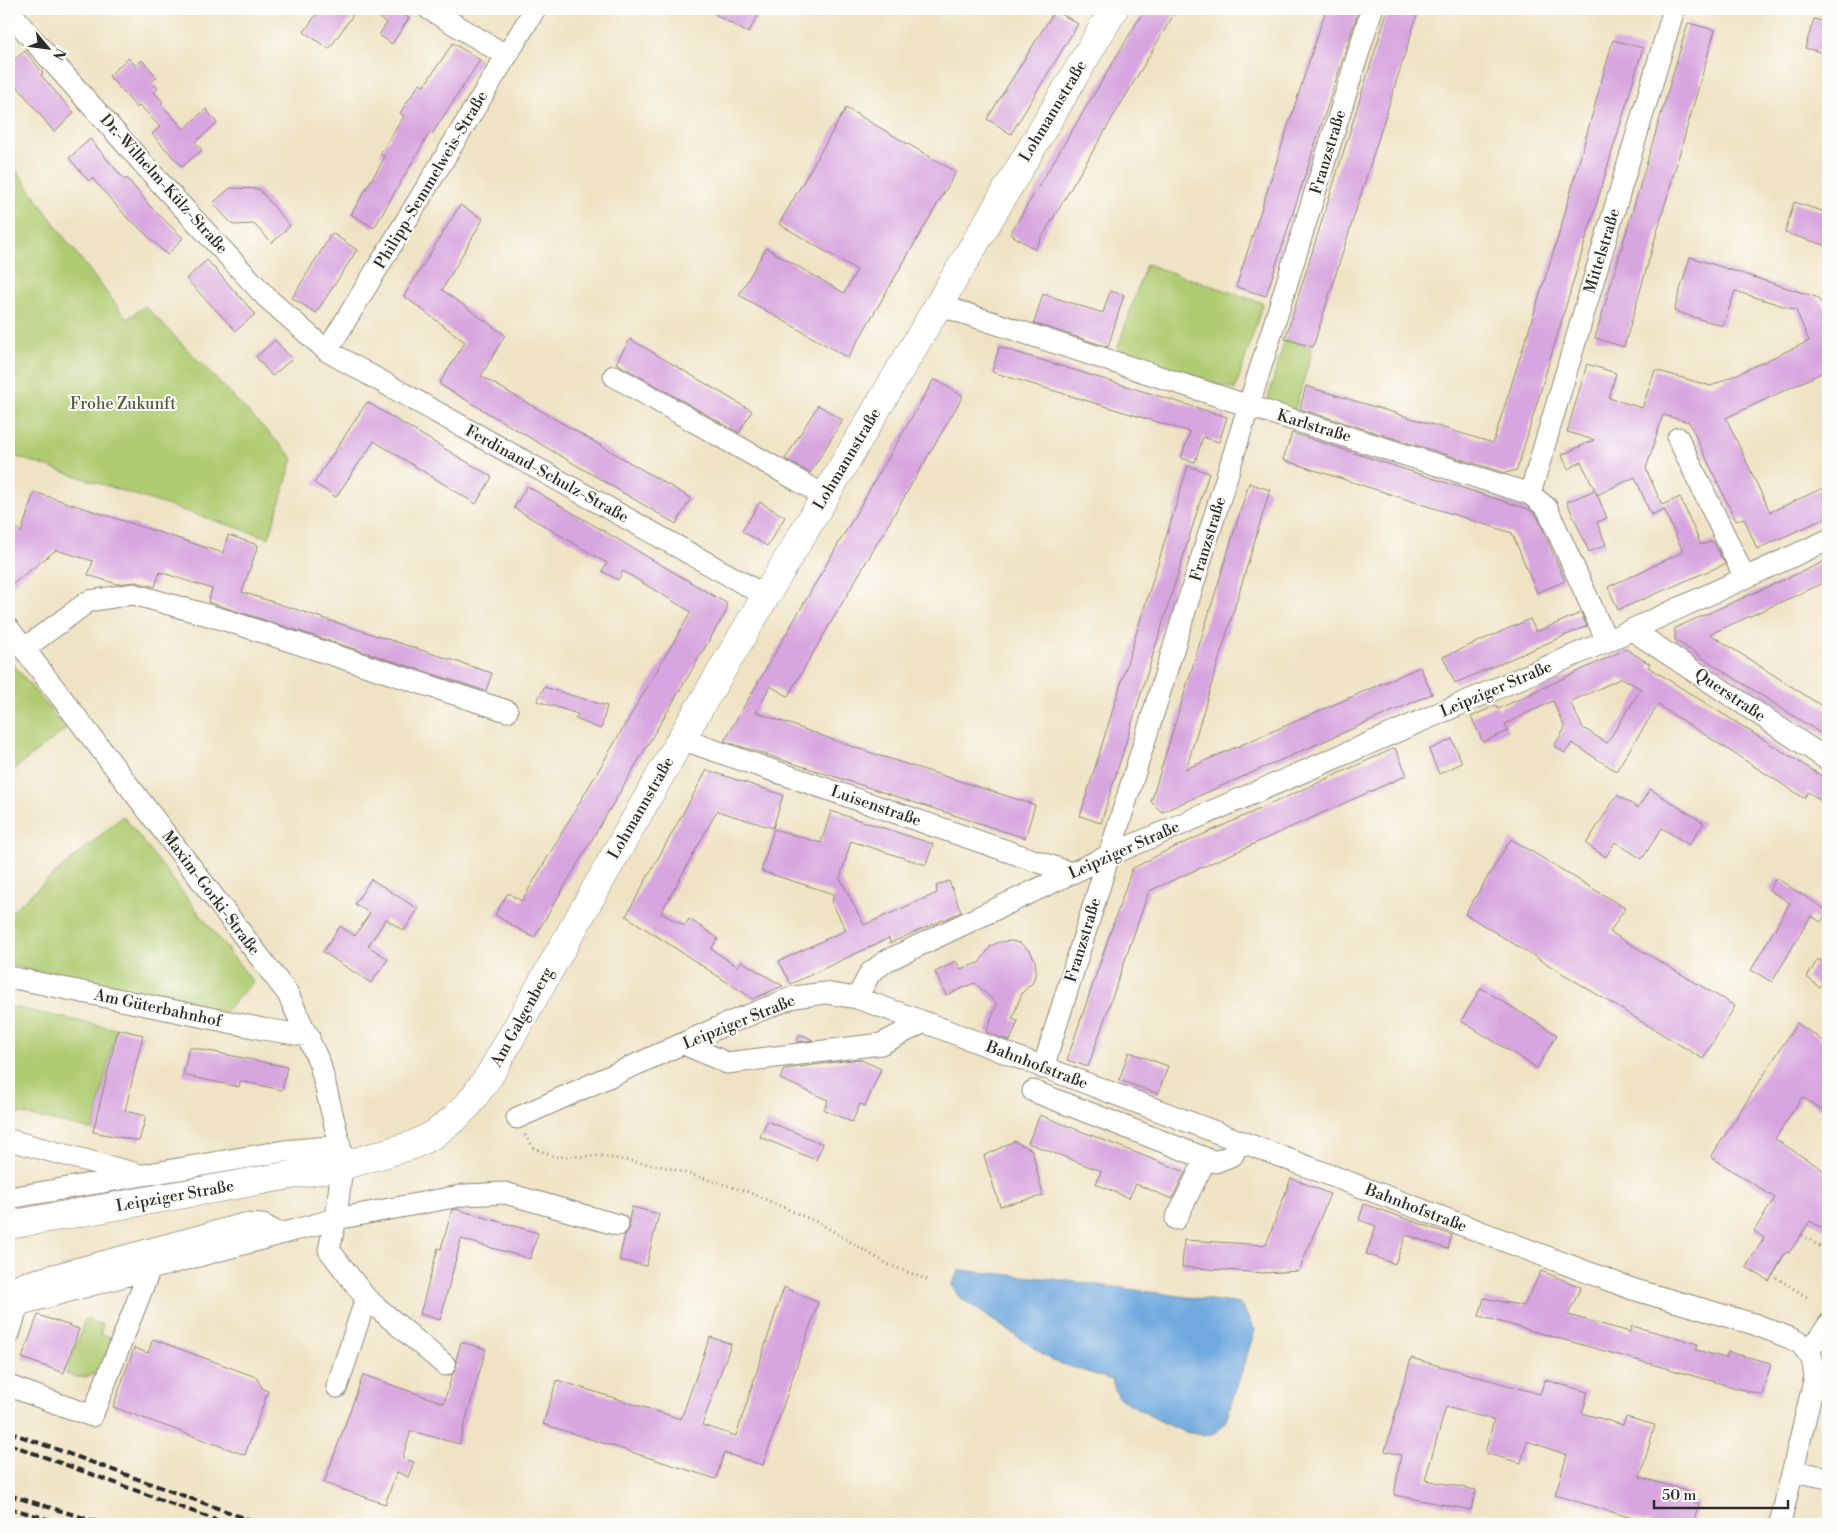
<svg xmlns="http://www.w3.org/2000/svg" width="1837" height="1533" font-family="'Libre Bodoni',serif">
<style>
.green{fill:#b0cc72;stroke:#6e7c4e}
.water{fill:#6fa9df;stroke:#4d6a85}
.building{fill:#d7a5df;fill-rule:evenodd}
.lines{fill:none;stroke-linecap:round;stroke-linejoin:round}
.minor-casing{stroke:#8d8778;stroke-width:23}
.major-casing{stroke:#8d8778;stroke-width:29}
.path{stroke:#8d8778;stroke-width:3;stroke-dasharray:1 4;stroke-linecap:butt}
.minor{stroke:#fff;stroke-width:21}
.major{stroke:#fff;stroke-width:28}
.rail{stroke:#2b2b2b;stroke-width:4;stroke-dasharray:8 4;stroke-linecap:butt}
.labels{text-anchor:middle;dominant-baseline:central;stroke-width:4;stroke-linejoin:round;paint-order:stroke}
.street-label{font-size:16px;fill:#2b2b2b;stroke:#fdfcf7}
.park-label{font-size:16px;fill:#535b40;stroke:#fdfcf7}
</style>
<rect width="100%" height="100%" fill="#fdfcf7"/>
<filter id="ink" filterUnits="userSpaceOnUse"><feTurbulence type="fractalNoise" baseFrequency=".02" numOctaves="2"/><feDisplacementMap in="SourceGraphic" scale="10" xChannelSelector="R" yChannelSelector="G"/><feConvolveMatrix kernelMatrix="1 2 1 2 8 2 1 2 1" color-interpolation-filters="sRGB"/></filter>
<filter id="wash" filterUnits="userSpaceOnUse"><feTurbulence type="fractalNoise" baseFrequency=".0096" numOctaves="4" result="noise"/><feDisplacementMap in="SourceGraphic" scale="20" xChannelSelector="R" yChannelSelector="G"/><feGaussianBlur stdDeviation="1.12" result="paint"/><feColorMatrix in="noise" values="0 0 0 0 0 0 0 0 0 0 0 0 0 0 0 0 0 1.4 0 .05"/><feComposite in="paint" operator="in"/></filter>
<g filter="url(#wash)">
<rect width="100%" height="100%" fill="#efe3c4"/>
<!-- green -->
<path class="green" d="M 9,160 L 66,240 L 127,319 L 145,306 L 293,458 L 269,538 L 11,455 L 9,452 Z
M 1146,264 L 1263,303 L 1235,390 L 1117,350 Z
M 1285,339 L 1313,347 L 1295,410 L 1267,402 Z
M 9,659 L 66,729 L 9,773 Z
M 123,816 L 253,982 L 224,1013 L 9,965 L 9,913 Z
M 9,1006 L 116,1029 L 93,1130 L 9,1111 Z
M 85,1319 L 103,1325 L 100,1334 L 116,1339 C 106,1365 98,1385 66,1374 Z"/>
<!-- water -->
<path class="water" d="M 959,1270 L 1053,1279 L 1240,1304 L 1255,1330 L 1226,1420 L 1215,1433 L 1205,1435 L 1184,1432 L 1154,1418 L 1118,1397 L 1112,1380 L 1053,1361 L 959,1297 L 952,1285 Z"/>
<g id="blocks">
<!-- building -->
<path class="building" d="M 320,9 L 357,9 L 329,49 L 304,32 Z
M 365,9 L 395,9 L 409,18 L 392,44 L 379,35 L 387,23 Z
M 706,9 L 762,9 L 748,33 Z
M 1145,9 L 1177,9 L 1035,249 L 1010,234 Z
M 1326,9 L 1359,9 L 1266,296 L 1236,287 Z
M 1388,9 L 1419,9 L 1313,347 L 1285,339 Z
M 1055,10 L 1078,24 L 1011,134 L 987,119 Z
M 1814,19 L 1828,23 L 1828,54 L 1805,48 Z
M 1688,23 L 1715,30 L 1624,347 L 1595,338 Z
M 1613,40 L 1643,48 L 1517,470 L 1505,473 L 1300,409 L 1306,386 L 1493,443 L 1559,234 Z
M 453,43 L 480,60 L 432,134 L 430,132 L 374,228 L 351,214 L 385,157 L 380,154 L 404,116 L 400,113 L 420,83 L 424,86 Z
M 25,51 L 43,73 L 41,75 L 74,113 L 54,132 L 9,76 L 9,64 Z
M 128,58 L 136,66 L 142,60 L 157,77 L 151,82 L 158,89 L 154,92 L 163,102 L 161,104 L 184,129 L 206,109 L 217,123 L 195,142 L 202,150 L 182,167 L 152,134 L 160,127 L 140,105 L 137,108 L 109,76 Z
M 846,108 L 956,172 L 848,358 L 739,295 L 766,248 L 844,293 L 857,270 L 779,224 Z
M 90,139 L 125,180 L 127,178 L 149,205 L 183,238 L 167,255 L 131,220 L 130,221 L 92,178 L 89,181 L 69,158 Z
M 230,188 L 259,189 L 290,226 L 272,243 L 254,224 L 233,225 L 213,203 Z
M 1794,202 L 1828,213 L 1828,246 L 1785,233 Z
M 460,205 L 483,219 L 442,290 L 505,335 L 481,376 L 691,498 L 676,524 L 439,384 L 465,342 L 404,296 Z
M 332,233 L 357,250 L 316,313 L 292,298 Z
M 1690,257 L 1816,297 L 1828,310 L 1828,370 L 1726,418 L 1770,512 L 1828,486 L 1828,517 L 1757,549 L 1744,518 L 1736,521 L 1689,422 L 1663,415 L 1646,469 L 1662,505 L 1680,497 L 1701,545 L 1713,541 L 1725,564 L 1618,610 L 1608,587 L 1683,552 L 1664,509 L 1651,515 L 1635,477 L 1597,495 L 1596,492 L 1607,518 L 1597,522 L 1606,545 L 1589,552 L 1567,502 L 1595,490 L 1581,462 L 1568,469 L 1562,455 L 1594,440 L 1567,432 L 1587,364 L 1616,373 L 1609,398 L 1642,408 L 1655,370 L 1711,386 L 1809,341 L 1796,310 L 1735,291 L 1723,326 L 1674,311 Z
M 207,260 L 255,314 L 236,331 L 186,279 Z
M 1110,291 L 1124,295 L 1108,347 L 1034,323 L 1043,294 L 1103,313 Z
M 630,339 L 752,411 L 739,433 L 616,363 Z
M 275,340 L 292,359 L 272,376 L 256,357 Z
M 999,347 L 1227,417 L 1219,442 L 1203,437 L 1195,462 L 1181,458 L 1190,432 L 992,372 Z
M 934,379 L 963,396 L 788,696 L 770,686 L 756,712 L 859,749 L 1035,805 L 1025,838 L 724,741 Z
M 367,402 L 492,477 L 476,504 L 374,441 L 336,497 L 314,483 Z
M 818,405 L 843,420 L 810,473 L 785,459 Z
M 1292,433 L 1528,509 L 1537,516 L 1565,581 L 1537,593 L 1512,533 L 1283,460 Z
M 1188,466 L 1209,473 L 1101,823 L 1080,816 Z
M 1249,483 L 1270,490 L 1186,769 L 1420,667 L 1432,694 L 1162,812 L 1151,802 Z
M 527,486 L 726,603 L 727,610 L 534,938 L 495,915 L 508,893 L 522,901 L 691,612 L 623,571 L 618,580 L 602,571 L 607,563 L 514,508 Z
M 34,492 L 223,553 L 228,535 L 258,545 L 242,592 L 492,673 L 486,691 L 208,602 L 212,589 L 160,572 L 155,587 L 136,582 L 117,584 L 88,575 L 93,561 L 56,550 L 9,587 L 9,518 L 21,533 Z
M 760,502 L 785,517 L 767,546 L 742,531 Z
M 1828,560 L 1828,581 L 1710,634 L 1828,710 L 1828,738 L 1675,640 L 1675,628 Z
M 1581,613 L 1587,626 L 1455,683 L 1443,657 L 1530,619 L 1536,632 Z
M 1626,649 L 1650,664 L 1648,667 L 1828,780 L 1828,805 L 1808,792 L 1804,798 L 1658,705 L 1616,771 L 1572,743 L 1565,753 L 1554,746 L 1565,728 L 1553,701 L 1505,724 L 1508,731 L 1483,742 L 1471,717 L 1496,705 L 1498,709 ZM 1622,678 L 1641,689 L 1607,743 L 1583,728 L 1570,702 Z
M 544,687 L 607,706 L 601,729 L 575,719 L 578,714 L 537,701 Z
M 1452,739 L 1462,763 L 1439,774 L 1429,750 Z
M 1395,748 L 1407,775 L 1149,891 L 1088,1067 L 1067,1060 L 1132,869 L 1162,853 Z
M 707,770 L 783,795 L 773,828 L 717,811 L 661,913 L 685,926 L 689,919 L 718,938 L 711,949 L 738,967 L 741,961 L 783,986 L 753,999 L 626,916 Z
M 1650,789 L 1704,823 L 1689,845 L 1662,828 L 1642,859 L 1615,842 L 1606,857 L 1586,844 L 1617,795 L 1638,808 Z
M 831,811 L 933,844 L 926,865 L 851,841 L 840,878 L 864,925 L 937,893 L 936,886 L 949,881 L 961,912 L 890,943 L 889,938 L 791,984 L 779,961 L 846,930 L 832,903 L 834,894 L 761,871 L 774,829 L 821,843 Z
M 1511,839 L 1625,908 L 1610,932 L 1735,1006 L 1703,1059 L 1465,914 Z
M 1776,878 L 1828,911 L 1821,922 L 1811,916 L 1772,982 L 1751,970 L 1790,903 L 1769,890 Z
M 371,879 L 418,909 L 404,931 L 386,919 L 368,946 L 388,959 L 371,983 L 323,952 L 340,926 L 355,936 L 370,913 L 355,904 Z
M 1011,941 L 1020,943 L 1030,951 L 1035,960 L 1036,971 L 1033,982 L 1022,993 L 1012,1019 L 1018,1021 L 1010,1041 L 986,1032 L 997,1004 L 975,983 L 946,995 L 935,972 L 956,961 L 960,969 L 979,963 L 991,946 L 999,942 Z
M 1818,959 L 1828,965 L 1828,979 L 1819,987 L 1807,977 Z
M 1481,988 L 1557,1035 L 1537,1068 L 1461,1021 Z
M 1797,1023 L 1828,1044 L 1828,1114 L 1802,1097 L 1775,1139 L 1828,1173 L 1828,1232 L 1810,1221 L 1789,1253 L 1786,1252 L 1769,1281 L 1746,1267 L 1764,1238 L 1754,1231 L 1775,1198 L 1711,1157 Z
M 118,1029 L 143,1035 L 125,1111 L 146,1116 L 139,1141 L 93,1132 Z
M 800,1034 L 813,1040 L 796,1042 Z
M 189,1047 L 287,1067 L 282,1090 L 240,1081 L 239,1087 L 183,1075 Z
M 1129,1052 L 1168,1066 L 1158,1094 L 1119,1080 Z
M 859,1059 L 881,1069 L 865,1106 L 860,1104 L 852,1122 L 824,1110 L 828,1100 L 780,1079 L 784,1069 Z
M 1040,1115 L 1185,1172 L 1172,1199 L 1136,1184 L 1129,1198 L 1096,1184 L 1101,1171 L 1028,1143 Z
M 767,1121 L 823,1144 L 816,1160 L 760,1137 Z
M 1014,1141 L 1032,1150 L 1043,1196 L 1000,1206 L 984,1156 Z
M 1291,1178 L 1330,1194 L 1299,1271 L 1263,1273 L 1182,1267 L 1184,1240 L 1266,1245 Z
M 1364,1204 L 1452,1235 L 1448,1249 L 1406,1235 L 1395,1264 L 1366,1254 L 1376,1226 L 1359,1220 Z
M 632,1207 L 659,1214 L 646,1266 L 619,1260 L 625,1235 L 630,1228 L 629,1220 Z
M 456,1209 L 538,1233 L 530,1259 L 461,1239 L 440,1320 L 420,1314 L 438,1248 L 441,1249 L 452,1210 Z
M 1541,1271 L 1581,1287 L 1568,1315 L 1630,1332 L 1632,1326 L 1675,1337 L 1698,1344 L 1696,1350 L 1726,1358 L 1728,1352 L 1771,1363 L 1762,1395 L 1479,1316 L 1484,1298 L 1524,1306 Z
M 784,1287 L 818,1303 L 763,1465 L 724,1453 L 716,1479 L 543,1424 L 557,1380 L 681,1419 L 710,1337 L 731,1344 L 702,1425 L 736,1436 Z
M 38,1315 L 79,1329 L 64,1373 L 22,1358 Z
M 153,1339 L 256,1377 L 263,1389 L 268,1391 L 245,1455 L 113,1407 L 134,1348 L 148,1353 Z
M 461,1342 L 486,1349 L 459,1444 L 411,1431 L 402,1458 L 414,1462 L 408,1477 L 397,1472 L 385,1504 L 324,1483 L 363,1375 L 444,1403 L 452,1375 L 457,1368 L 456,1360 Z
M 1411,1358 L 1540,1394 L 1545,1380 L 1588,1392 L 1582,1413 L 1623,1425 L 1626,1417 L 1655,1425 L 1640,1477 L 1693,1493 L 1691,1501 L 1699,1503 L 1693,1524 L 1652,1524 L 1555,1495 L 1567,1455 L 1527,1441 L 1521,1463 L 1485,1453 L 1494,1420 L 1446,1407 L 1425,1480 L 1476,1490 L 1471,1510 L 1394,1495 L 1401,1455 L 1385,1451 Z"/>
</g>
</g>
<g filter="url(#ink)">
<use href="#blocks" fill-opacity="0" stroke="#8d8778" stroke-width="1"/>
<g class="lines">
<!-- minor casing -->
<g class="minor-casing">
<path id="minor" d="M 9,9 L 26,32 L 163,186 L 266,297 L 327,351 L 766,596
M 429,9 L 507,56
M 939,305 L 1249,406 L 1530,494 L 1547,508 L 1607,641
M 327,351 L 535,9
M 614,376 L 825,496
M 1678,438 L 1745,578
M 1530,494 L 1674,9
M 9,629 L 288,994 L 320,1064 L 340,1146 L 342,1166 L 336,1219 L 150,1269 L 92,1416 L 9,1386
M 1632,630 L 1828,760
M 25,648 L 89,601 L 133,594 L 225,620 L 507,711
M 681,739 L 1071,873
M 9,977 L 263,1029 L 309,1036
M 857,998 L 870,973 L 886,961 L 1110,855 L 1607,641 L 1828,540
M 684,1044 L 727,1063 L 881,1044 L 924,1022
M 1043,1068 L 1372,9
M 1033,1091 L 1215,1162 L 1233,1155 L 1238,1141
M 517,1118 L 724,1025 L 794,997 L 825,993 L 857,998 L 924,1022 L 1632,1289 L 1754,1324 L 1790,1338 L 1800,1343 L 1812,1358 L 1815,1377 L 1780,1524
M 9,1140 L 137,1174
M 9,1198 L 284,1151 L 340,1146
M 1176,1219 L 1205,1160
M 9,1287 L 244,1224 L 263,1225 L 280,1234
M 366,1298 L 445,1365
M 9,1334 L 18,1305 L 150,1269
M 1807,1350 L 1820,1338 L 1828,1325
M 337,1387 L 366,1298 L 329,1250 L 336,1219 L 465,1195 L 505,1193 L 618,1225
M 1793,1471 L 1828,1478"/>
</g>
<!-- major casing -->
<g class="major-casing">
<path id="major" d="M 9,1225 L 342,1166 L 413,1145 L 433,1135 L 455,1118 L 468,1105 L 489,1076 L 681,739 L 1114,9"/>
</g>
<!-- path -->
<path class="path" d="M 525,1135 L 534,1148 L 555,1157 L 601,1156 L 665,1167 L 749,1192 L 821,1224 L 887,1264 L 928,1280
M 1802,1235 L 1828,1252
M 1772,1275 L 1810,1299"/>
<!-- minor -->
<use href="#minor" class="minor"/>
<!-- major -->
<use href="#major" class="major"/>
<!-- rail -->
<path class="rail" d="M 9,1432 L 261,1524
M 9,1444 L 227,1524
M 9,1495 L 104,1524
M 9,1508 L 65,1524"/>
</g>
</g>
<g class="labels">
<!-- street labels -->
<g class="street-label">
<text transform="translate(1053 111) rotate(-59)">Lohmannstraße</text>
<text transform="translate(1328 152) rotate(-73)">Franzstraße</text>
<text transform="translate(431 180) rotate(-59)">Philipp-Semmelweis-Straße</text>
<text transform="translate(164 184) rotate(48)">Dr.-Wilhelm-Külz-Straße</text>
<text transform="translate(1602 251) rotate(-73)">Mittelstraße</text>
<text transform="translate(1314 426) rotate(17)">Karlstraße</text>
<text transform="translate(847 459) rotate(-59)">Lohmannstraße</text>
<text transform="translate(547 474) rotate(29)">Ferdinand-Schulz-Straße</text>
<text transform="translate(1208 539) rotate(-73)">Franzstraße</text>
<text transform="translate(1496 689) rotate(-23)">Leipziger Straße</text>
<text transform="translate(1730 695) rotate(34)">Querstraße</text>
<text transform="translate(876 806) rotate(19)">Luisenstraße</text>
<text transform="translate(641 808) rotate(-60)">Lohmannstraße</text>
<text transform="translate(1124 850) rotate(-24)">Leipziger Straße</text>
<text transform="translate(211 893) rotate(53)">Maxim-Gorki-Straße</text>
<text transform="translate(1083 940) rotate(-73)">Franzstraße</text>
<text transform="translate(158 1008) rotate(12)">Am Güterbahnhof</text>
<text transform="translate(522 1017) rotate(-61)">Am Galgenberg</text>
<text transform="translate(739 1022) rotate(-22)">Leipziger Straße</text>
<text transform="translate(1037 1065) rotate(21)">Bahnhofstraße</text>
<text transform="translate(175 1196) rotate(-10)">Leipziger Straße</text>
<text transform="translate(1416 1208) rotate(21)">Bahnhofstraße</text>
</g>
<!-- park labels -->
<g class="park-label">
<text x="123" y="404">Frohe Zukunft</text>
</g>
</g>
<!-- margin -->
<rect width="1837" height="1533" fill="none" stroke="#fdfcf7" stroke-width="30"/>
<!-- north arrow -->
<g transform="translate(48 48) rotate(119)" stroke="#fdfcf7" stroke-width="4" paint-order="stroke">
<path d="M0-4L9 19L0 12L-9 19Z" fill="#2b2b2b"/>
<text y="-8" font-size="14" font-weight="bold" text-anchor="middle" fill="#2b2b2b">N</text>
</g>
<!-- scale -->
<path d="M1654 1500v8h134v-8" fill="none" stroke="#2b2b2b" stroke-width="2.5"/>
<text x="1662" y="1500" font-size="15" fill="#2b2b2b" stroke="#fdfcf7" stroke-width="4" paint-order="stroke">50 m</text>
</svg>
